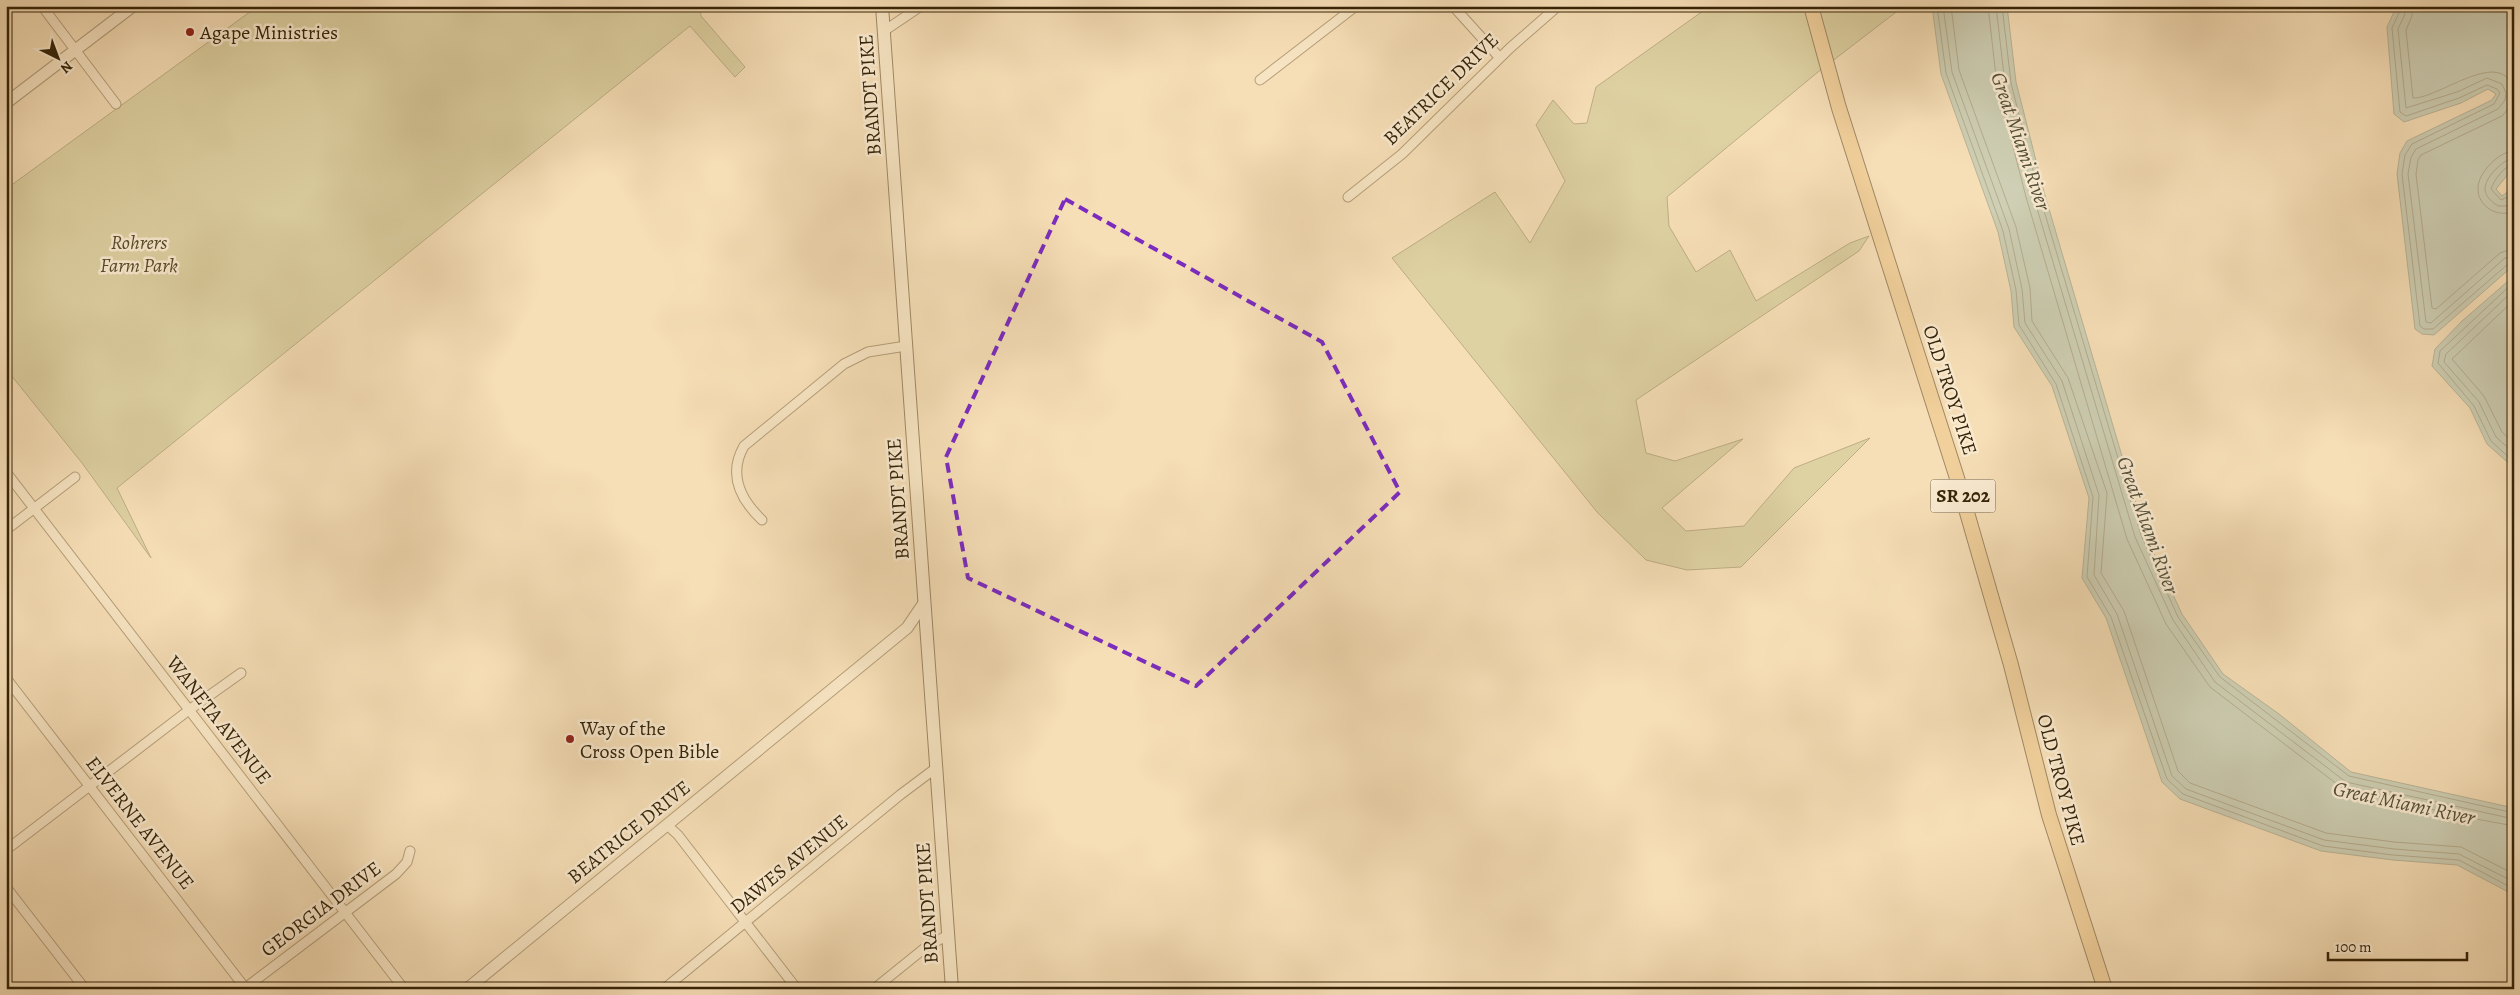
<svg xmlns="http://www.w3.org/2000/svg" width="2520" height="995" font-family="Alegreya,serif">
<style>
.green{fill:#c1c08a;stroke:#7b7248}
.water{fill:#9dbcb2;stroke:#737f6d}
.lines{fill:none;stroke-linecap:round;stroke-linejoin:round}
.shore{stroke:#69705c;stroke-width:1}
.minor-casing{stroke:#655232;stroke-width:11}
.tertiary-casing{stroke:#655232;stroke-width:13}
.secondary-casing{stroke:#352306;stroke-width:14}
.primary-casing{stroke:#352306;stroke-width:16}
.minor{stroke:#f9ead0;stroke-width:9}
.tertiary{stroke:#f9ead0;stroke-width:11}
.secondary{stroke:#f9ead0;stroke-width:12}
.primary{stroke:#ebbf7c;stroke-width:14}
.marked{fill:none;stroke:#7b2cbf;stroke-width:4;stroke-dasharray:10 6;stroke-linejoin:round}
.poi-dot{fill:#8f2418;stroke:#f9ead0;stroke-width:2}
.labels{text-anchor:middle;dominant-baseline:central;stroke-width:5;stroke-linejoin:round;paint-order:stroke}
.shield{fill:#f9ead0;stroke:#705f43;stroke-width:1}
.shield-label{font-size:19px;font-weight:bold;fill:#352306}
.poi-label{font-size:20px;fill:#352306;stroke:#f9ead0;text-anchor:start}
.street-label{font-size:20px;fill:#352306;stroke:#f9ead0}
.park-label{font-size:20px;font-style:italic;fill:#584a27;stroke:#f9ead0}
.water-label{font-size:21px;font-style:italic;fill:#54513a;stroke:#f9ead0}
</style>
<rect width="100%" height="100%" fill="#f6deb7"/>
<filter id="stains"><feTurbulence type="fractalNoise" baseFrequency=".004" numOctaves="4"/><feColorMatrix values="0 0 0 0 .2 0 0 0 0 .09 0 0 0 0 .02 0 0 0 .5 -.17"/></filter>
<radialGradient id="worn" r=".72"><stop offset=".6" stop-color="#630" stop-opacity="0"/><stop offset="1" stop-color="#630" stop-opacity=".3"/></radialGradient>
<!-- green -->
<path class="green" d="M 258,6 L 700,6 L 701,16 L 745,67 L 735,77 L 690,26 L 117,488 L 151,558 L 82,463 L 6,369 L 6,189 Z
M 1710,6 L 1904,6 L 1818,72 L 1667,197 L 1669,226 L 1696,272 L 1730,250 L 1756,301 L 1850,243 L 1869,236 L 1859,251 L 1636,400 L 1646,453 L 1675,461 L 1743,439 L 1662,508 L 1686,531 L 1744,526 L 1794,468 L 1870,438 L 1741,567 L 1687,570 L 1646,560 L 1597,512 L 1392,258 L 1495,192 L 1530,243 L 1565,181 L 1536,125 L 1553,100 L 1574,124 L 1587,123 L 1596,87 Z"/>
<!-- water -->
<path class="water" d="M 1932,6 L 2007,6 L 2016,82 L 2044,192 L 2145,534 L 2182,614 L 2223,674 L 2279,714 L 2351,772 L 2514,808 L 2514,895 L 2457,865 L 2393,860 L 2321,851 L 2180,799 L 2162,782 L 2106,618 L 2082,578 L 2089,498 L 2052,386 L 2014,327 L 2011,291 L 1998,232 L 1941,74 Z
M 2389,6 L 2406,6 L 2406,9 L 2417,6 L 2502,6 L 2514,20 L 2514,167 L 2496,189 L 2502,196 L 2514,187 L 2514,265 L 2434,335 L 2422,334 L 2415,329 L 2397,174 L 2400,153 L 2407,141 L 2492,100 L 2496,94 L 2488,89 L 2461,103 L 2404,122 L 2394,114 L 2387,27 L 2394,12 Z
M 2514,276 L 2514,468 L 2487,444 L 2470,408 L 2432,366 L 2435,349 L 2462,321 Z"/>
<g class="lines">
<!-- shore -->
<path class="shore" d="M 1937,6 L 1946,73 L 2003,231 L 2016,290 L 2019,325 L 2056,384 L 2093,497 L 2087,577 L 2111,617 L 2167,779 L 2183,794 L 2323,846 L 2393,855 L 2459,860 L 2514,889
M 1943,6 L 1952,72 L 2009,229 L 2022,289 L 2025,323 L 2062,381 L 2099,495 L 2094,575 L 2117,614 L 2172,776 L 2186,789 L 2324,840 L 2394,849 L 2459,854 L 2514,882
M 1951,6 L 1959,70 L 2016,227 L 2030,288 L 2032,321 L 2068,378 L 2107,493 L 2101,573 L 2124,611 L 2178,771 L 2190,783 L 2326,833 L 2394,842 L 2461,847 L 2514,874
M 1988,6 L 1997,85 L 2026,197 L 2127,539 L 2166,624 L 2210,687 L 2342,788 L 2460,816 L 2514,826
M 1996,6 L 2005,84 L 2033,195 L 2135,537 L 2173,620 L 2215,682 L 2346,782 L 2514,819
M 2002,6 L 2011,83 L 2039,194 L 2141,535 L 2178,617 L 2220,677 L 2349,776 L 2514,813
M 2396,6 L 2399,13 L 2392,28 L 2400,112 L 2406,116 L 2459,98 L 2487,85 L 2497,89 L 2500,93 L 2494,104 L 2412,144 L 2405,155 L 2402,174 L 2420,326 L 2424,329 L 2433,329 L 2508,264 L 2514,262
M 2403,6 L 2405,14 L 2398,29 L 2406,108 L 2457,92 L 2487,78 L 2502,84 L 2506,93 L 2505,100 L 2498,109 L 2416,149 L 2411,157 L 2408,174 L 2426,322 L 2431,323 L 2505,258 L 2514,256
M 2412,6 L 2412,16 L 2406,30 L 2413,98 C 2439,99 2503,44 2514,91
M 2514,97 L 2508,109 L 2502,116 L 2421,155 L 2418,160 L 2416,174 L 2432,308 L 2436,309 L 2500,253 L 2514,248
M 2514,151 C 2499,151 2478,173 2478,188 C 2477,206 2498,219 2514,211
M 2514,158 C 2503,159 2484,178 2485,190 C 2486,197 2492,202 2498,206 L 2506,206 L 2514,201
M 2514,164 C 2504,166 2494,180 2491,189 L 2501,200 L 2514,194
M 2514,282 L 2440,351 L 2438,363 L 2474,406 L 2491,441 L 2514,462
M 2514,290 L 2446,354 L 2444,362 L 2479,402 L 2496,437 L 2514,453
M 2514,300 L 2452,359 L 2484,396 L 2502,432 L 2514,443"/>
<!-- minor casing -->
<g class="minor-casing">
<path id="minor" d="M 42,6 L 116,104
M 1453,6 L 1500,58
M 884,31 L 921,6
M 1260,80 L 1356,6
M 1348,197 L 1402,154 L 1510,48 L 1558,6
M 6,472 L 404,989
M 762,520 C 740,499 728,474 744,446 L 844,364 L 868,352 L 906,346
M 6,530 L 75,477
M 6,678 L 246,989
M 667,825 L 678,835 L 797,989
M 6,850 L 189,710 L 241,673
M 6,887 L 85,989
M 244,989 L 396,874 L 407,862 L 410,851
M 664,989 L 900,795 L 936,768
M 874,989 L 926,947 L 948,935"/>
</g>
<!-- tertiary casing -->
<g class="tertiary-casing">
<path id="tertiary" d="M 6,103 L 133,6
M 467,989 L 907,628 L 924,603"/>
</g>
<!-- secondary casing -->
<g class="secondary-casing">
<path id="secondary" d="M 882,6 L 952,989"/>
</g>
<!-- primary casing -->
<g class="primary-casing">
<path id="primary" d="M 1811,6 L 1839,108 L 1957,478 L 2011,665 L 2049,815 L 2105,989"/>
</g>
<!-- minor -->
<use href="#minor" class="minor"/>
<!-- tertiary -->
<use href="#tertiary" class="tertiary"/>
<!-- secondary -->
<use href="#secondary" class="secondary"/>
<!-- primary -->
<use href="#primary" class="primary"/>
</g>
<!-- marked area -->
<path d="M0 0H2520V995H0ZM 1065,199 L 1322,342 L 1400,492 L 1196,686 L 968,578 L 946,457 Z" fill="#f6deb7" fill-opacity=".55" fill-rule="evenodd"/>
<path class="marked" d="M 1065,199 L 1322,342 L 1400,492 L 1196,686 L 968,578 L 946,457 Z"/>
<!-- markers -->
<g class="poi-dot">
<circle cx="190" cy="32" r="5"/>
<circle cx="570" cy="739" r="5"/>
</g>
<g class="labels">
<!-- shield labels -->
<rect class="shield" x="1930.5" y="479.5" width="65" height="33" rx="4"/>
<g class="shield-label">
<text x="1963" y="496">SR 202</text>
</g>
<!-- poi labels -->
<g class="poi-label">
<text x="200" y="32">Agape Ministries</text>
<text x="580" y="728">Way of the<tspan x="580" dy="23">Cross Open Bible</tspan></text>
</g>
<!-- street labels -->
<g class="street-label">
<text transform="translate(1441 89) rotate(-44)">BEATRICE DRIVE</text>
<text transform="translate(870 95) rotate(-94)">BRANDT PIKE</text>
<text transform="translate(1950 390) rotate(72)">OLD TROY PIKE</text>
<text transform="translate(898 499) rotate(-94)">BRANDT PIKE</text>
<text transform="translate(219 720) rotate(52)">WANETA AVENUE</text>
<text transform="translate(2061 780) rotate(75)">OLD TROY PIKE</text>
<text transform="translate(140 823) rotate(52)">ELVERNE AVENUE</text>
<text transform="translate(629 832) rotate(-39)">BEATRICE DRIVE</text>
<text transform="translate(789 864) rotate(-39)">DAWES AVENUE</text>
<text transform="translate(927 903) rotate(-94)">BRANDT PIKE</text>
<text transform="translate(321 909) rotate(-37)">GEORGIA DRIVE</text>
</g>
<!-- park labels -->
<g class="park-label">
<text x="139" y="242">Rohrers<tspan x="139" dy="23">Farm Park</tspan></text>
</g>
<!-- water labels -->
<g class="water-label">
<text transform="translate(2021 141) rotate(71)">Great Miami River</text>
<text transform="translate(2148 525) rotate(70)">Great Miami River</text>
<text transform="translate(2404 803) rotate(12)">Great Miami River</text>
</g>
</g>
<!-- margin -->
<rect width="2520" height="995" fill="none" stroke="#f6deb7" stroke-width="25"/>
<rect x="8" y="8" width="2505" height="980" fill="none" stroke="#352306" stroke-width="2.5"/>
<rect x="12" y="12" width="2495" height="970" fill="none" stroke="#352306"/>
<!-- north arrow -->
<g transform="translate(58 58) rotate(138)" stroke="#f9ead0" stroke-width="4" paint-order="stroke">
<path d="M0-4L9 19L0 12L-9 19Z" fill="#352306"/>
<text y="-8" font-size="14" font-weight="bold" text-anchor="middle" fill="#352306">N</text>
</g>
<!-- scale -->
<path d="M2328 952v8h139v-8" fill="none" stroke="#352306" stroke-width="2.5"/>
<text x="2335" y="952" font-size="15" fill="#352306" stroke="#f9ead0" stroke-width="4" paint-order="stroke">100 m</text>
<rect width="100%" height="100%" filter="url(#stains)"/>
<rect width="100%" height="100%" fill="url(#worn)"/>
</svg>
